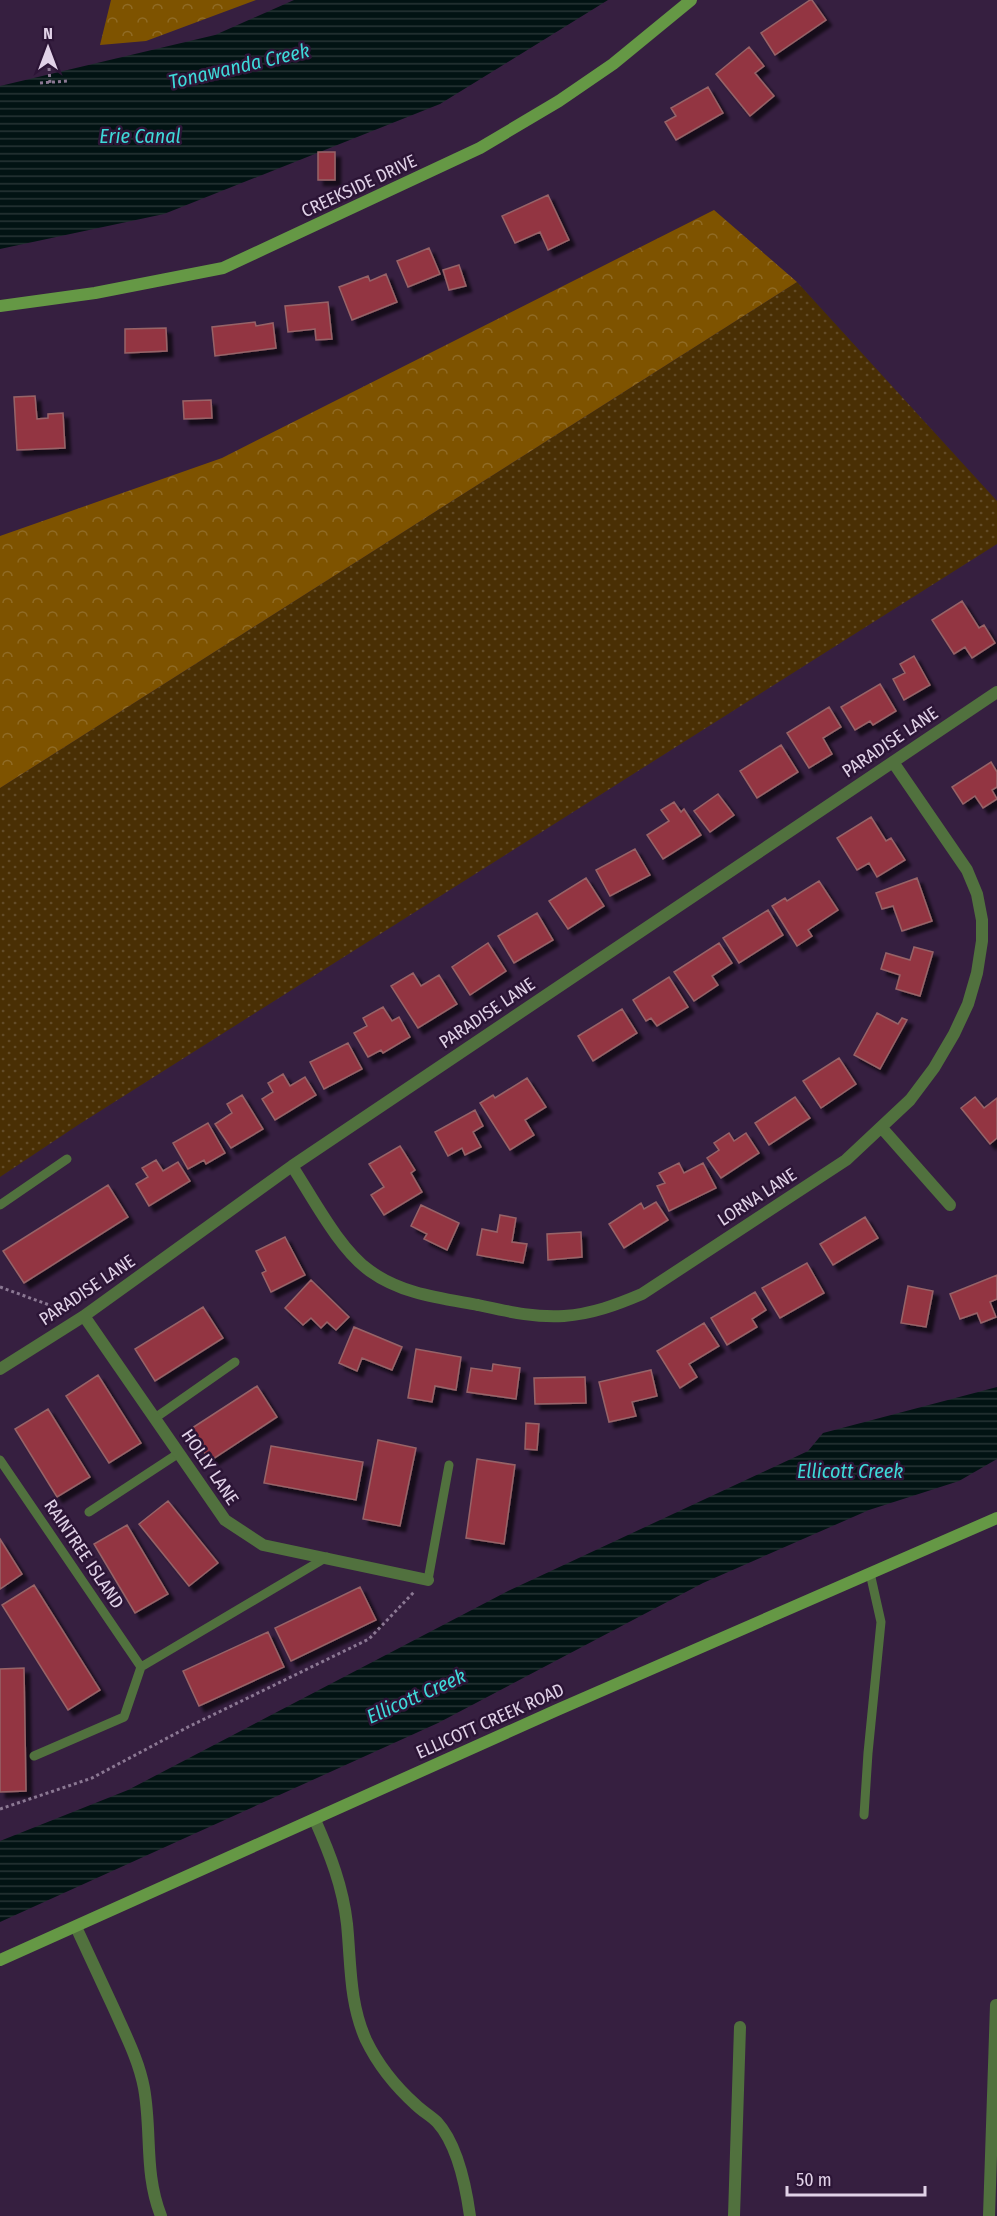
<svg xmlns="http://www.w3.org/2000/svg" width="997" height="2216" font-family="'Fira Sans Condensed',sans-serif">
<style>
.grass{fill:url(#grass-dots)}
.forest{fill:url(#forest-crowns)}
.water{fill:url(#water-rules)}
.building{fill:#933643;stroke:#976468;stroke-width:1.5;filter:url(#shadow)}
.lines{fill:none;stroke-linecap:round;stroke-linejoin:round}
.path{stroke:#8b7893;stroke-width:3;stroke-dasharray:3 3;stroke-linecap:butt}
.lane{stroke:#51713e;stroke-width:9}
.street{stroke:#51713e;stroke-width:12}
.secondary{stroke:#659845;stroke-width:12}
.labels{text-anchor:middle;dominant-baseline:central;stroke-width:5;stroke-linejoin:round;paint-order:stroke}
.street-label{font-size:18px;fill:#e1d2e8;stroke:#2c1536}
.water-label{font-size:20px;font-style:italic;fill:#3edad9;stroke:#2c1536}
</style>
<defs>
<pattern id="grass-dots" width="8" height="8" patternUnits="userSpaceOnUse" patternTransform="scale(1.5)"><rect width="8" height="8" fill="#492f04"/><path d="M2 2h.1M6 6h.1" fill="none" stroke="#634c29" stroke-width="1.8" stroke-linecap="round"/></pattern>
<pattern id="forest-crowns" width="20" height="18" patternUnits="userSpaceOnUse" patternTransform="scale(1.5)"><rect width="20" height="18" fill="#7e5300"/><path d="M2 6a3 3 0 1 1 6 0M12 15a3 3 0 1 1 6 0" fill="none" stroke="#906b25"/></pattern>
<pattern id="water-rules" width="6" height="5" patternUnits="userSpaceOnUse" patternTransform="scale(1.5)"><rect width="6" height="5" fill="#021313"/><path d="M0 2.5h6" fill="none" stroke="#273435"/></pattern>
<filter id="shadow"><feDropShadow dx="5.5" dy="5.5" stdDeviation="1.5" flood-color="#0009"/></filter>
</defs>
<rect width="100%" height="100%" fill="#361f40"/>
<!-- grass -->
<path class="grass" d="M 797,282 L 997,501 L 997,544 L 78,1125 L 0,1177 L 0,788 Z"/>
<!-- forest -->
<path class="forest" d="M 111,0 L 256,0 L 146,41 L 100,45 Z
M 714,210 L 797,282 L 0,788 L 0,536 L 222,458 Z"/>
<!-- water -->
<path class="water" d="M 294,0 L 608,0 L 440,104 L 164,214 L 0,249 L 0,86 L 215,35 Z
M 997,1387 L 997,1459 L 959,1481 L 869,1510 L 703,1583 L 438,1723 L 0,1922 L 0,1841 L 128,1790 L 508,1591 L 808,1451 L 823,1433 Z"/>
<!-- building -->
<path class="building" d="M 810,0 L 812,0 L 826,20 L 775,55 L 761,33 Z
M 749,47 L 764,66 L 755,73 L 774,96 L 750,116 L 716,74 Z
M 708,87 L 723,113 L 676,140 L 665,122 L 676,116 L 671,108 Z
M 318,152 L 335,152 L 335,180 L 318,180 Z
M 548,195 L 569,240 L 548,250 L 540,232 L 515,243 L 502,216 Z
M 429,248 L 440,274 L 408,287 L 397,261 Z
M 459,265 L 466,286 L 449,290 L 443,270 Z
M 386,274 L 397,302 L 352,320 L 339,287 L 368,276 L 370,281 Z
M 328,302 L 332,339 L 316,340 L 315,329 L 288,332 L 285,306 Z
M 255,322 L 256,326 L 273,323 L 276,348 L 215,356 L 212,327 Z
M 166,328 L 167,351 L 125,353 L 125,329 Z
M 35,396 L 37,419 L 48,418 L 48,414 L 63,413 L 65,448 L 17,450 L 14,397 Z
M 211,400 L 212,418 L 184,419 L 183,401 Z
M 962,601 L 979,628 L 984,625 L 995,643 L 972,658 L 965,647 L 954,654 L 932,620 Z
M 914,656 L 930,685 L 904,700 L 893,679 L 905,673 L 900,664 Z
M 880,684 L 896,711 L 873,725 L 870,721 L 855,730 L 841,707 Z
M 829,707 L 841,727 L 823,738 L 832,754 L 809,768 L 787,733 Z
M 781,745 L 798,772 L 757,798 L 740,771 Z
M 991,762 L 997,772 L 997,787 L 992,790 L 997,799 L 983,808 L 975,796 L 963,804 L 952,787 Z
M 718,794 L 734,815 L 710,832 L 694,811 Z
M 674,802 L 681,812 L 684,809 L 701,835 L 663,859 L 647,835 L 669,821 L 661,810 Z
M 871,817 L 886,841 L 891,838 L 905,860 L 877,877 L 869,863 L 857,870 L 837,838 Z
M 635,849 L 650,875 L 610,896 L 596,870 Z
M 586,878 L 604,906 L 568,929 L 549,901 Z
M 917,878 L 932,921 L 902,931 L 893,906 L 882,909 L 876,893 Z
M 819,881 L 838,910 L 808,930 L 812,936 L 797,946 L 772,906 L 785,898 L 787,901 Z
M 768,910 L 783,935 L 739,963 L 723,938 Z
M 537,913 L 553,940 L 514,963 L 498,936 Z
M 488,943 L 506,971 L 470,995 L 452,967 Z
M 719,943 L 732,963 L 712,976 L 718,985 L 694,1001 L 674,972 Z
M 914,947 L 933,952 L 920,996 L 896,989 L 900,975 L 881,969 L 886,953 L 910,960 Z
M 413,973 L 421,986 L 439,975 L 457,1004 L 418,1028 L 391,986 Z
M 669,977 L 688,1007 L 657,1026 L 651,1018 L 646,1021 L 633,1000 Z
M 383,1007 L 392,1021 L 399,1017 L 410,1037 L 383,1053 L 381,1050 L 368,1057 L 354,1033 L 367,1026 L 363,1018 Z
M 622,1009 L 637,1033 L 593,1061 L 578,1036 Z
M 877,1013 L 898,1024 L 902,1018 L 907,1020 L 880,1069 L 854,1055 Z
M 348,1043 L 362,1069 L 324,1089 L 310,1062 Z
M 839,1058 L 856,1084 L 821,1108 L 803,1081 Z
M 283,1074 L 290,1086 L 305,1077 L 316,1095 L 275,1120 L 262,1099 L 273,1092 L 268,1083 Z
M 527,1078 L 546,1107 L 525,1120 L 534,1135 L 510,1150 L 480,1103 L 493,1095 L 495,1098 Z
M 242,1095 L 263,1129 L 231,1148 L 215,1124 L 232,1113 L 227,1104 Z
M 795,1097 L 810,1118 L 769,1145 L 755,1123 Z
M 975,1097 L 984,1108 L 997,1098 L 997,1138 L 990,1144 L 961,1108 Z
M 475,1110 L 483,1126 L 473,1132 L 481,1147 L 465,1155 L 462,1148 L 448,1156 L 435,1132 Z
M 208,1123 L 225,1153 L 206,1164 L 204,1160 L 188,1169 L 173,1143 Z
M 729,1133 L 734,1141 L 746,1133 L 759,1153 L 721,1178 L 707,1158 L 719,1150 L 714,1143 Z
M 400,1146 L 415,1170 L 411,1173 L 422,1192 L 384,1215 L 371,1195 L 384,1187 L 369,1164 Z
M 156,1160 L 163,1171 L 178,1162 L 190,1181 L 149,1206 L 136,1184 L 148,1177 L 142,1168 Z
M 679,1163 L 684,1173 L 703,1163 L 716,1188 L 669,1211 L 657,1186 L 665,1183 L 659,1173 Z
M 108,1185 L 128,1217 L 24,1283 L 3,1251 Z
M 656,1202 L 668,1220 L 624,1248 L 609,1224 L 641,1203 L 644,1209 Z
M 421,1205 L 459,1223 L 447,1250 L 424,1239 L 427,1234 L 411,1226 Z
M 500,1215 L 516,1218 L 512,1242 L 527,1244 L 523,1263 L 477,1255 L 482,1229 L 497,1232 Z
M 865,1217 L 878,1238 L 833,1265 L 820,1244 Z
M 581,1232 L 582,1257 L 548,1260 L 547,1234 Z
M 285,1237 L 305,1275 L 271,1292 L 262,1273 L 266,1271 L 256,1251 Z
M 807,1263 L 824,1293 L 780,1318 L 762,1288 Z
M 997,1275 L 997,1299 L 990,1302 L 996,1317 L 981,1323 L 977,1313 L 960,1319 L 950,1294 Z
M 311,1280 L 349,1317 L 336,1330 L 327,1322 L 321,1328 L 311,1318 L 303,1325 L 285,1308 Z
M 908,1286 L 933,1291 L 926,1327 L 901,1323 Z
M 755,1292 L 766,1310 L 752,1319 L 757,1327 L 727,1345 L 711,1318 Z
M 203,1307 L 223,1338 L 155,1381 L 135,1349 Z
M 704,1323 L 719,1346 L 689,1364 L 697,1377 L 680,1388 L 657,1351 Z
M 354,1327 L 402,1347 L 392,1370 L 362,1358 L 357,1371 L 339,1363 Z
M 416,1349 L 461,1357 L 456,1390 L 435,1386 L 432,1402 L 408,1398 Z
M 493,1364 L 520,1368 L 516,1399 L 467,1392 L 471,1368 L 492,1371 Z
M 651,1370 L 657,1396 L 632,1402 L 636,1416 L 609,1422 L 599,1382 Z
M 98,1375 L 141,1443 L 109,1463 L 66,1396 Z
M 585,1377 L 586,1403 L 535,1404 L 534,1378 Z
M 257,1386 L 277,1417 L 210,1461 L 189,1430 Z
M 48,1409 L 90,1477 L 57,1497 L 15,1429 Z
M 526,1423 L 539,1424 L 537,1450 L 525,1449 Z
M 378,1440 L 416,1448 L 400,1526 L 363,1519 Z
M 271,1446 L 363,1462 L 356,1500 L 264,1483 Z
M 477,1459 L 515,1465 L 504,1544 L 466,1538 Z
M 168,1501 L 218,1563 L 189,1586 L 139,1524 Z
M 127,1525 L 168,1594 L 135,1613 L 94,1544 Z
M 0,1539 L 22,1574 L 0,1589 Z
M 34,1585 L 100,1690 L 68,1710 L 2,1605 Z
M 360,1587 L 376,1620 L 291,1661 L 275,1628 Z
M 268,1632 L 284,1667 L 199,1706 L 183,1671 Z
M 24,1668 L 26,1791 L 0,1792 L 0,1669 Z"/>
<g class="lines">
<!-- path -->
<path class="path" d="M 49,68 L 50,83
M 40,83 L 67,81
M 0,1287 L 63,1310
M 0,1809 L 92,1778 L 188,1727 L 369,1639 L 414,1592"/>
<!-- lane -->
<path class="lane" d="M 0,1205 L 67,1159
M 155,1418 L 235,1362
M 0,1460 L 141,1667
M 89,1512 L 179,1453
M 428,1580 L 449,1465
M 34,1756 L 124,1717 L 141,1667 L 327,1557
M 864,1815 L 868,1753 L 881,1622 L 870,1573"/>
<!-- street -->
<path class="street" d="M 881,1127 L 950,1205
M 292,1166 C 313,1198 339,1249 370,1271 C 402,1294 440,1298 478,1305 C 506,1311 534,1318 564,1316 C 592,1314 616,1305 642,1294 L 846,1160 L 910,1100 L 934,1068 L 954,1034 L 968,1004 L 977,973 L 982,941 L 982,920 L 977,894 L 967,870 L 893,762
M 84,1316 L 225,1520 L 263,1545 L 428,1580
M 0,1369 L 84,1316 L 292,1166 L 997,692
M 315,1820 C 330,1854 343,1887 347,1924 C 351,1964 349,2002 366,2040 C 378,2065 396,2087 416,2105 C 422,2111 431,2116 437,2122 C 458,2145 466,2187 470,2216
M 76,1927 C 89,1955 102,1983 115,2011 C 126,2036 139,2061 144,2088 C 152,2133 144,2173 161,2216
M 734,2216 L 740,2027
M 989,2216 L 996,2005"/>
<!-- secondary -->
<path class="secondary" d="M 0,306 L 95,293 L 223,268 L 480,148 L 559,101 L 613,64 L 691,0
M 0,1960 L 557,1710 L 997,1518"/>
</g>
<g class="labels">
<!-- street labels -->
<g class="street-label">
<text transform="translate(359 186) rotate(-25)">CREEKSIDE DRIVE</text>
<text transform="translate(890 742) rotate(-34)">PARADISE LANE</text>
<text transform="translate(487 1013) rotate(-34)">PARADISE LANE</text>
<text transform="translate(757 1197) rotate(-33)">LORNA LANE</text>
<text transform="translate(87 1290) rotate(-34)">PARADISE LANE</text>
<text transform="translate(210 1467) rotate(56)">HOLLY LANE</text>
<text transform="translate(84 1554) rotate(56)">RAINTREE ISLAND</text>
<text transform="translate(490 1721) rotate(-24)">ELLICOTT CREEK ROAD</text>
</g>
<!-- water labels -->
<g class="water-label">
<text transform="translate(239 66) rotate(-13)">Tonawanda Creek</text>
<text x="140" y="136">Erie Canal</text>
<text x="850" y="1471">Ellicott Creek</text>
<text transform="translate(416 1696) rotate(-24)">Ellicott Creek</text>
</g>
</g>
<!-- north arrow -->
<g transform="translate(48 48)" stroke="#2c1536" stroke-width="4.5" paint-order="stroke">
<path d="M0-4.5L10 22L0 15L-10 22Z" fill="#e1d2e8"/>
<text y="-9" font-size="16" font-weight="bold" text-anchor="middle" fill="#e1d2e8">N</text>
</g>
<!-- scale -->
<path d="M787 2186v9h138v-9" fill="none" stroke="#e1d2e8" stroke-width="3"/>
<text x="796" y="2186" font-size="18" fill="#e1d2e8" stroke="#2c1536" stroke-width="4.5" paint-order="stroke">50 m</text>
</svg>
